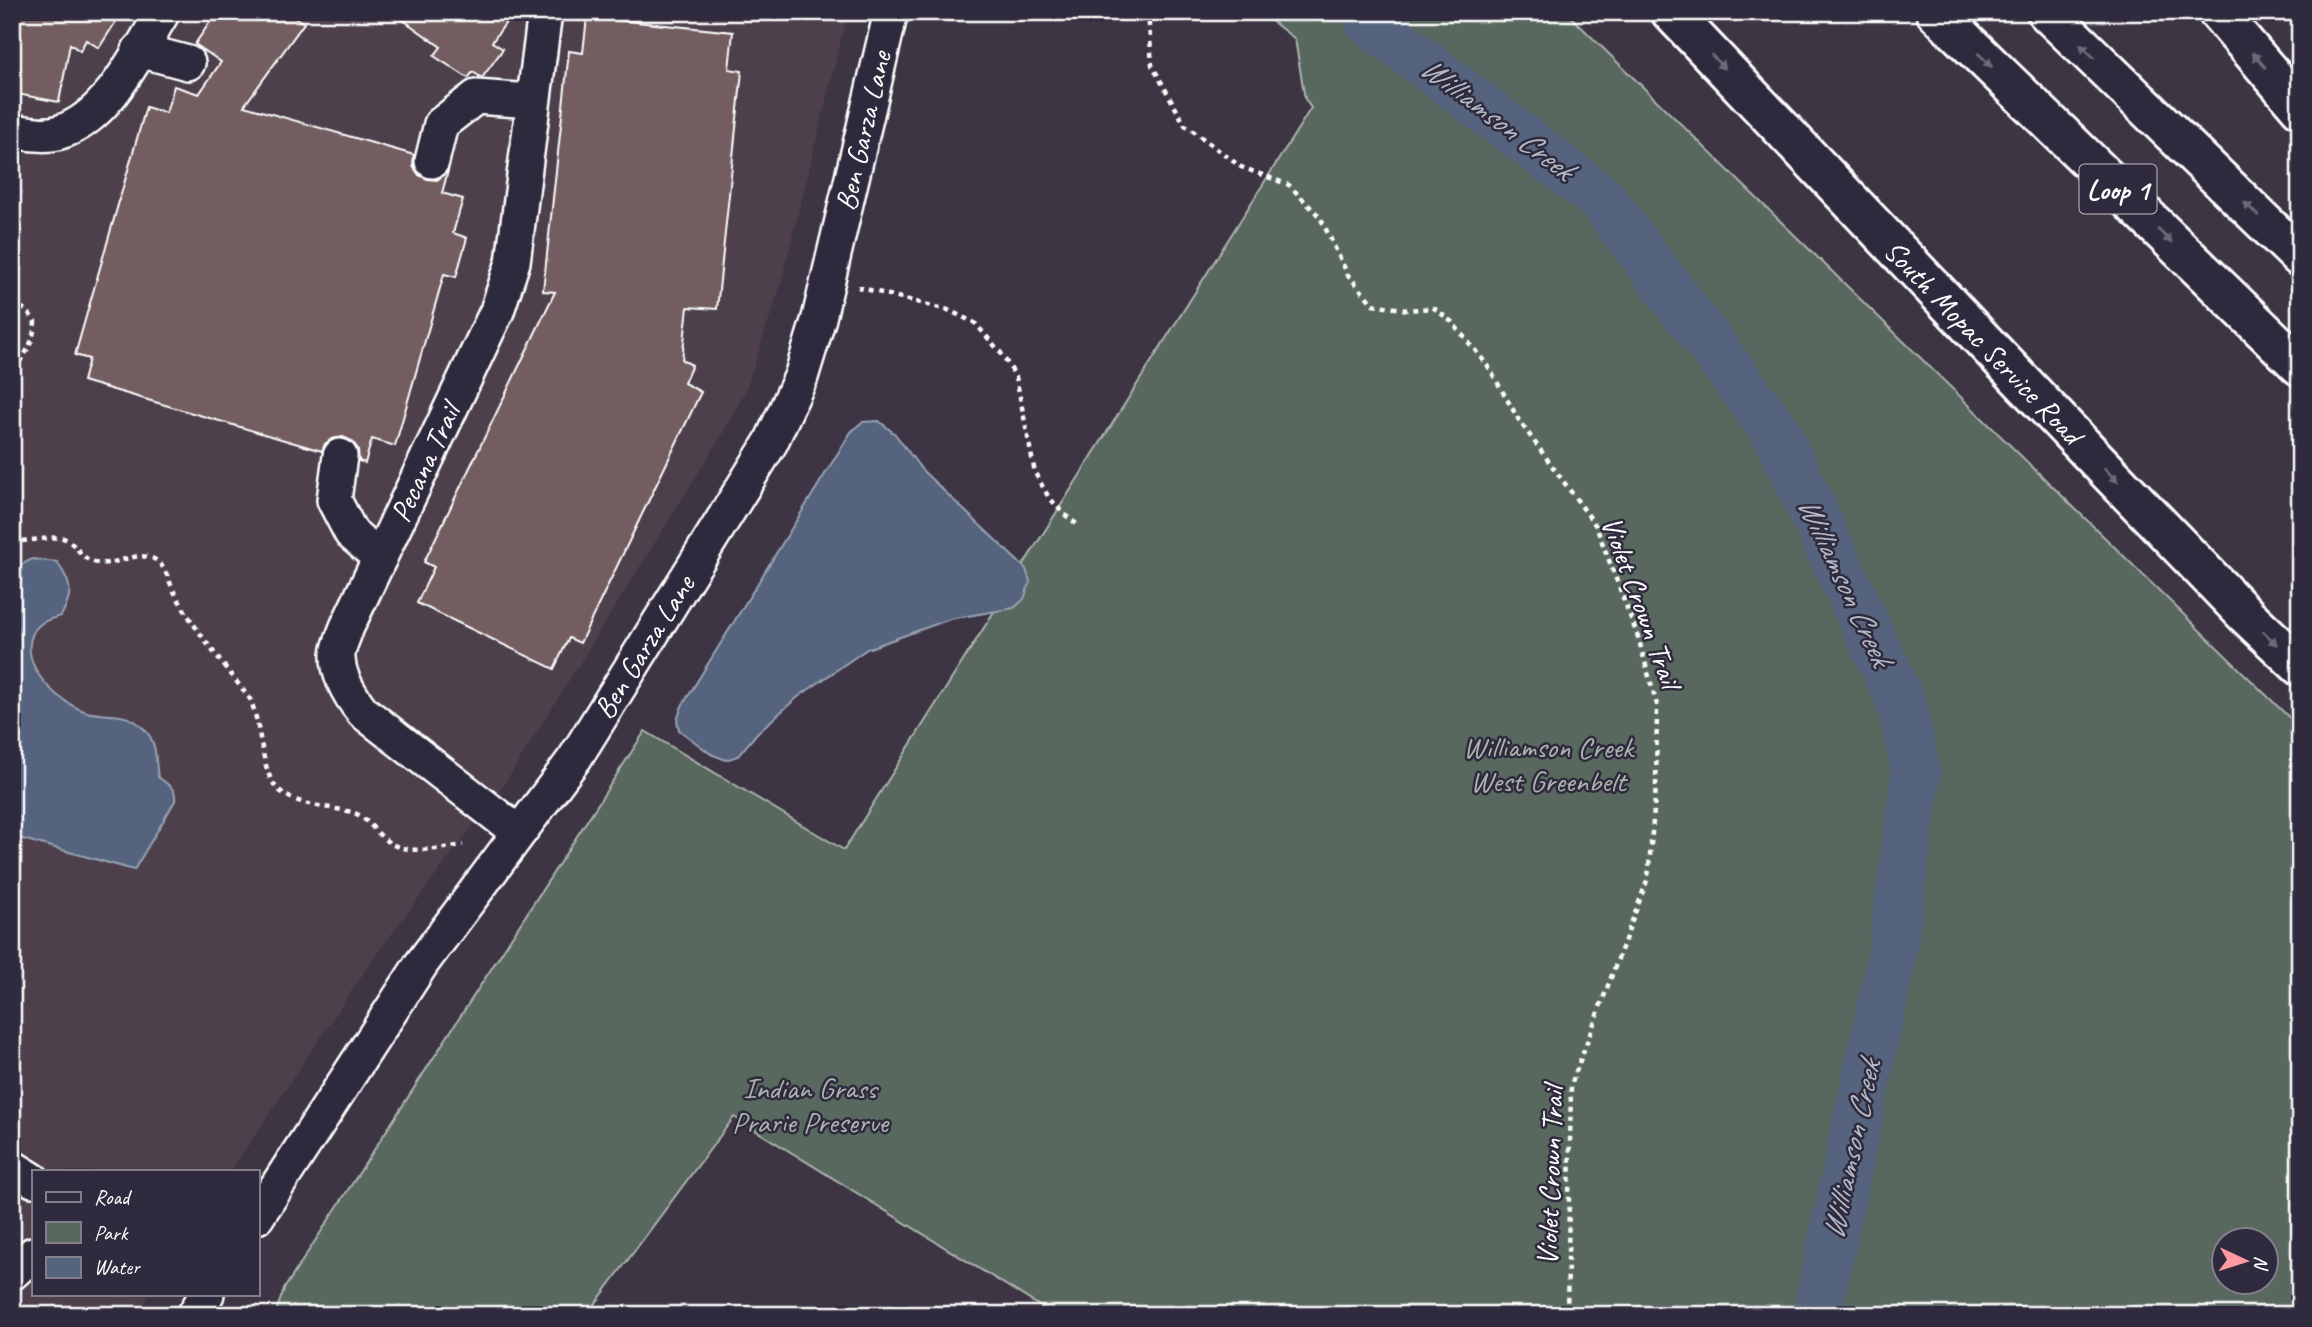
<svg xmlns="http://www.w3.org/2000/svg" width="2312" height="1327" font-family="Caveat,sans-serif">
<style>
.built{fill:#4d404c}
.green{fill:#59685e;stroke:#acb4ae;stroke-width:2;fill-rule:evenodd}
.water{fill:#54647e;stroke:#98a2b2;stroke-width:2}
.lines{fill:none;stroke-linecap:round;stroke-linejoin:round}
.river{stroke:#54647e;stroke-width:49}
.building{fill:#735d60;stroke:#fff;stroke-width:2}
.minor-casing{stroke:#fff;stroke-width:38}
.major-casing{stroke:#fff;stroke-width:44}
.highway-casing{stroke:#fff;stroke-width:44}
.path{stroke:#fff;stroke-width:4.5;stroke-dasharray:5 5;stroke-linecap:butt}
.minor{stroke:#2f2a3d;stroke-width:33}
.major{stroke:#2f2a3d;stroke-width:38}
.highway{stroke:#2f2a3d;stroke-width:38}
.oneway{fill:#6d6a77}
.labels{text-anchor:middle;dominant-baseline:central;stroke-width:5;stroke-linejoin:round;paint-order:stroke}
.shield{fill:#2f2a3d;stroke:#c1bfc5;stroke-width:2}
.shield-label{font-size:28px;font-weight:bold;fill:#fff}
.street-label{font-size:30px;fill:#fff;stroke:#2f2a3d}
.park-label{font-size:30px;fill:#acb4ae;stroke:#2f2a3d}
.water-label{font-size:32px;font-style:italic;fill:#b2b9c5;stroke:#2f2a3d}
</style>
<rect width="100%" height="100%" fill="#3d3444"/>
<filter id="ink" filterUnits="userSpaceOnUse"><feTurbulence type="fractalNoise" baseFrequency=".0143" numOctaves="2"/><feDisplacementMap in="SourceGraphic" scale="14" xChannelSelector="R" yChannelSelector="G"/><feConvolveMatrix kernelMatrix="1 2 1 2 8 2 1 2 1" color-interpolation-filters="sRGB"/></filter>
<g filter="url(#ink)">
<!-- built -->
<path class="built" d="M 12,12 L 848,12 L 780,287 L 746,390 L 722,435 L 504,785 L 373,959 L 231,1171 L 33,1171 L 33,1294 L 150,1294 L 137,1315 L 12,1315 Z"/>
<!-- green -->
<path class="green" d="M 1260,12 L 1566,12 L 2300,728 L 2300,1315 L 1054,1315 L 734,1117 L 587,1315 L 275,1315 L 284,1289 L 645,731 L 844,850 L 1311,108 L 1305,99 L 1295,39 ZM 2224,1240 L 2266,1240 L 2266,1282 L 2224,1282 Z"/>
<!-- water -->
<path class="water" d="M 879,421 L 895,434 L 922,470 L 1026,569 L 1030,582 L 1024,599 L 1014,608 L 950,619 L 867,649 L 798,697 L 757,733 L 738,756 L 726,760 L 711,754 L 679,730 L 677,720 L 682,706 L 851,432 L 862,422 Z
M 32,559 L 57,562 C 72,584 74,592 61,616 C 50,619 41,621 34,631 C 16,664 58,703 87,712 C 111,718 126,709 146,731 C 158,745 155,761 158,777 C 167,784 177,788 175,801 L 134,870 L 12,836 L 12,573 L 15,568 Z"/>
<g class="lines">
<!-- river -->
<path class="river" d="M 1368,12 L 1370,22 L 1601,198 L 1776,432 L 1901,702 L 1916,771 L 1892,955 L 1817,1315"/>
</g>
<!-- building -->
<path class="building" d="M 12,12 L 122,12 L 99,48 L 86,40 L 80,51 L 70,44 L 59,102 L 12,93 Z
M 217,12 L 285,12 L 304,23 L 244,106 L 414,155 L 413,166 L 419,175 L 427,179 L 437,180 L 448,171 L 442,193 L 463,199 L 453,233 L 467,238 L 456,277 L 444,274 L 395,446 L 372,439 L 365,463 L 359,461 L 358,449 L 352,441 L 343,437 L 332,439 L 325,444 L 322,451 L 83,381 L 89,359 L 75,355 L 146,107 L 166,113 L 174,86 L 199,94 L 221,62 L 195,44 Z
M 392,12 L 494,12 L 507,21 L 492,42 L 503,49 L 482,78 L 473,72 L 468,78 L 434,56 L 441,47 Z
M 587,17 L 733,32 L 729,69 L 742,71 L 717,309 L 688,307 L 682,360 L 692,365 L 684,383 L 701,392 L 580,643 L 569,638 L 554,669 L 417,603 L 434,567 L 424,562 L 555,292 L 543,291 L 569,51 L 583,53 Z"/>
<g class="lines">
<!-- minor casing -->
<g class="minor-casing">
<path id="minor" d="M 139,50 L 188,63
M 12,131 C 28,133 45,137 60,132 C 108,118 138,52 163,12
M 432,161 L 441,124 L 476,97 L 533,101
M 340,456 L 334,500 L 351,533 L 380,558
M 519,833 L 363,712 C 351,697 337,675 338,654 C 339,646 344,635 347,627 L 497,311 L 513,262 L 545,12
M 12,1167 L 33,1180
M 257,1217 L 422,963 L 575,758 L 771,442 L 801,377 L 819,318 L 891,12
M 12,1273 L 33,1254
M 194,1315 L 207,1294"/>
</g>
<!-- major casing -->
<g class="major-casing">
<path id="major" d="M 1671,12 L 2089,452 L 2246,615 L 2300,666"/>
</g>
<!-- highway casing -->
<g class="highway-casing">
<path id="highway" d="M 1936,12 L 2300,366
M 2047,12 L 2300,257
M 2218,12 L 2300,108"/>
</g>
<!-- path -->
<path class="path" d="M 1148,12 L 1152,65 L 1185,125 L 1241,167 L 1289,185 L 1320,217 L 1348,275 L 1373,304 L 1407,310 L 1434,308 L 1452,322 L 1488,366 L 1520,422 L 1596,526 L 1638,637 L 1657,705 L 1656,787 L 1648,878 L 1571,1085 L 1567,1315
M 858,287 L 948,310 L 975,323 L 1001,353 L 1016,377 L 1035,473 L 1048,496 L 1063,513 L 1079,526
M 12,302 L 27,311 L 35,321 C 34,343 26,354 12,371
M 12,542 L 60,537 C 76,541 79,558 94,562 C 113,568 133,551 152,558 C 166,564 168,581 175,593 C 195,631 224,665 250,699 C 261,723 261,770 276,787 C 294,807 328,806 352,812 C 371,818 379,842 399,847 C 419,853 443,848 463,845"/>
<!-- minor -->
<use href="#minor" class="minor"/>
<!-- major -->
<use href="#major" class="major"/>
<!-- highway -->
<use href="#highway" class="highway"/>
</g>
<!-- one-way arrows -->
<defs><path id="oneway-solid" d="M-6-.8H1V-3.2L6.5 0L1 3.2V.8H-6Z" transform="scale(1.75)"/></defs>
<g class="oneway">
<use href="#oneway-solid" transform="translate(2087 51) rotate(-136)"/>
<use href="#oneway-solid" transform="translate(1985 60) rotate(44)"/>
<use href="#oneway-solid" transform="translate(2259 60) rotate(-130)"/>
<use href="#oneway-solid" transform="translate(1718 62) rotate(47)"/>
<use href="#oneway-solid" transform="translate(2251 209) rotate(-136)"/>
<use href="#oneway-solid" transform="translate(2165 236) rotate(44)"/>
<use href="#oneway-solid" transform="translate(2111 475) rotate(46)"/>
<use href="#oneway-solid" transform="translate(2270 638) rotate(44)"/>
</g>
</g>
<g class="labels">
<!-- shield labels -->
<rect class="shield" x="2079.5" y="164.5" width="77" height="49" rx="5"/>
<g class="shield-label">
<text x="2118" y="189">Loop 1</text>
</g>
<!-- street labels -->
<g class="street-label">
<text transform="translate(863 131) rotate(-77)">Ben Garza Lane</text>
<text transform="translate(1983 342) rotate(46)">South Mopac Service Road</text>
<text transform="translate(425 463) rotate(-65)">Pecana Trail</text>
<text transform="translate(1641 602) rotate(70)">Violet Crown Trail</text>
<text transform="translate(644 647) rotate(-58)">Ben Garza Lane</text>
<text transform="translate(1550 1176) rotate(-88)">Violet Crown Trail</text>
</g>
<!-- park labels -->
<g class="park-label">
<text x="1548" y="747">Williamson Creek<tspan x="1548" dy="34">West Greenbelt</tspan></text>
<text x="810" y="1088">Indian Grass<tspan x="810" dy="34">Prarie Preserve</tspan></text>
</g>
<!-- water labels -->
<g class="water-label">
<text transform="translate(1497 118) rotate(37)">Williamson Creek</text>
<text transform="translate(1845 581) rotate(65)">Williamson Creek</text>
<text transform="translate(1851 1150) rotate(-78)">Williamson Creek</text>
</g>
</g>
<!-- margin -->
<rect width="2312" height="1327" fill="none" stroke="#2f2a3d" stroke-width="42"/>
<rect x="21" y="21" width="2270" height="1285" fill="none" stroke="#fff" stroke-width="2.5" filter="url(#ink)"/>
<!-- legend -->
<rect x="32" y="1170" width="228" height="126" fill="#2f2a3d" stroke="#827f8b" stroke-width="2"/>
<rect x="46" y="1192" width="35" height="10" fill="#2f2a3d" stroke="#827f8b" stroke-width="2"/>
<text x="94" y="1204" font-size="21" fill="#ffffff">Road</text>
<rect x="46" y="1222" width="35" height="21" fill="#59685e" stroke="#827f8b" stroke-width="2"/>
<text x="94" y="1240" font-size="21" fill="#ffffff">Park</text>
<rect x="46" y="1257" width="35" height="21" fill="#54647e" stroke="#827f8b" stroke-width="2"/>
<text x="94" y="1274" font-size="21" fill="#ffffff">Water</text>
<!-- north arrow -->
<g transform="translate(2245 1261) rotate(94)"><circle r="33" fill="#2f2a3d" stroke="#827f8b" stroke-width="2"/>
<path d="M0-5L12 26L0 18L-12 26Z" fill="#ff9aa2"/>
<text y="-10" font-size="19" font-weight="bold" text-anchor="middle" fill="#ffffff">N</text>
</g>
</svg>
